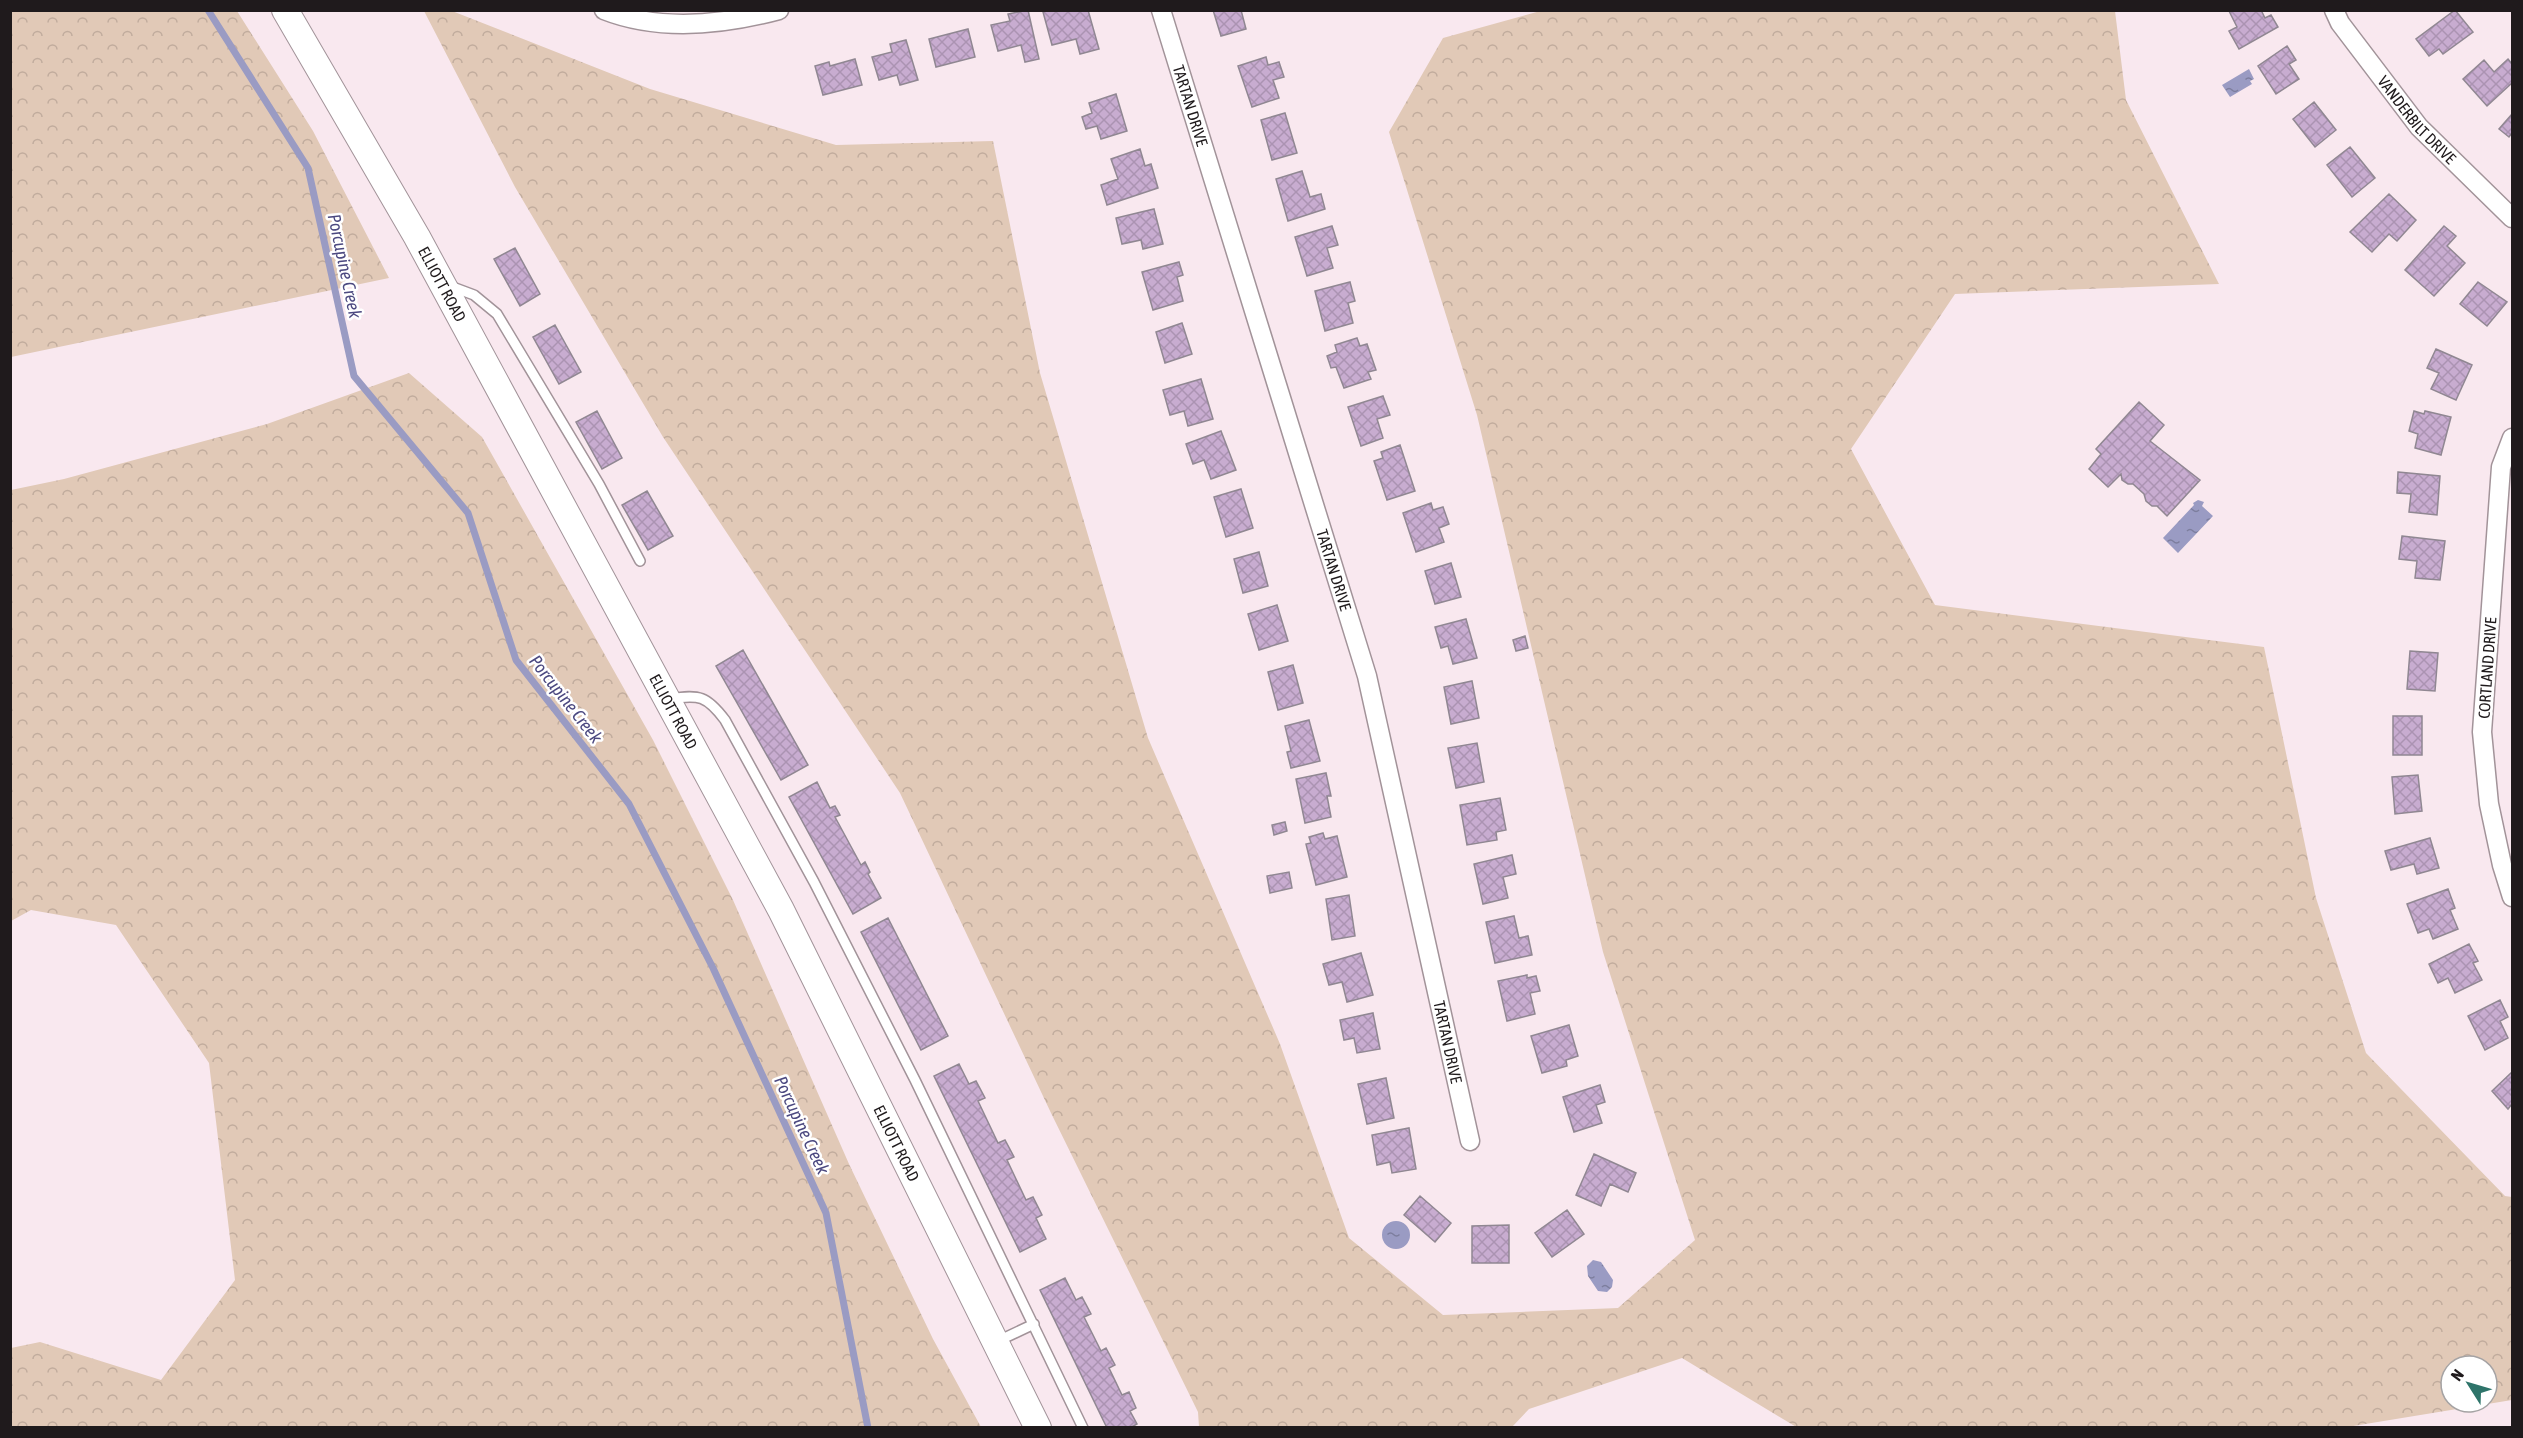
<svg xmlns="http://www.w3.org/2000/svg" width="2523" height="1438" font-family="'Asap Condensed',sans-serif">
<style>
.forest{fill:url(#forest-crowns);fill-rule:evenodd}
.water{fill:url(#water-ripples)}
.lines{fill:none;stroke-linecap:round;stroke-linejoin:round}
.stream{stroke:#9a9bc3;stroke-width:7}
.building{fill:url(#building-cross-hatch);stroke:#908792;stroke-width:1.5}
.lane-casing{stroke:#a29399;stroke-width:12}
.street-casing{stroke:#a29399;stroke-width:21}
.secondary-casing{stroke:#a29399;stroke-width:28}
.lane{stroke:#fff;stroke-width:9}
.street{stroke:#fff;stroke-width:18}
.secondary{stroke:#fff;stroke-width:26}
.labels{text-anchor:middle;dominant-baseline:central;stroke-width:5;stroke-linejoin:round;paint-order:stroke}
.street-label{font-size:16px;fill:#1f1a1c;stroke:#fff}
.water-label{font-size:18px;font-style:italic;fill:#4c4980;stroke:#fff}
</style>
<defs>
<pattern id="forest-crowns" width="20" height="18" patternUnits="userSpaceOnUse" patternTransform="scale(1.5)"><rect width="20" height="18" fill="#e1c9b7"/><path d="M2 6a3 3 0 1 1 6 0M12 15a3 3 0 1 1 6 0" fill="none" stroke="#c1ac9d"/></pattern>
<pattern id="water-ripples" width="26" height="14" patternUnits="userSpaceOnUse" patternTransform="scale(1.5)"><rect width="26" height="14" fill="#9a9bc3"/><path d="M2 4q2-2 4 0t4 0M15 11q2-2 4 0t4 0" fill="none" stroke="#7d7e9e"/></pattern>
<pattern id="building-cross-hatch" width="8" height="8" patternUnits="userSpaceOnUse" patternTransform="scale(1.5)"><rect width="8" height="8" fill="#c8acd0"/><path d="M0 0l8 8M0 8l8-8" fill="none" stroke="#ab93b2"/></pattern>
</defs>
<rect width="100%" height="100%" fill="#f9e8ef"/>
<!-- forest -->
<path class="forest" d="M 11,10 L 237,11 L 313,131 L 389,278 L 11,357 Z
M 424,11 L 452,11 L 650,89 L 836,145 L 993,141 L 1040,373 L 1148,738 L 1280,1044 L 1349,1238 L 1443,1315 L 1618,1308 L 1695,1240 L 1603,952 L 1477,415 L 1389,132 L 1443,38 L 1544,10 L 2115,11 L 2126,100 L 2219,284 L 1955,294 L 1851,449 L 1935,605 L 2264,647 L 2316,898 L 2366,1053 L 2505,1196 L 2512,1197 L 2512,1400 L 2341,1428 L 1798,1428 L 1682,1358 L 1529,1409 L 1512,1427 L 1199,1427 L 1198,1412 L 1051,1113 L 900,793 L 663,437 L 515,187 ZM 2451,1366 L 2487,1366 L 2487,1402 L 2451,1402 Z
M 409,373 L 482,437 L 653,740 L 733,900 L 849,1164 L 933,1339 L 981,1427 L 11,1427 L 11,1348 L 40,1342 L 161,1380 L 235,1280 L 209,1063 L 116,925 L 31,910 L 11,921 L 11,490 L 64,479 L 267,424 Z"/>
<!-- water -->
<path class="water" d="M 2249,69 L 2254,79 L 2250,81 L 2252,84 L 2230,97 L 2222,85 Z
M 2198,500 L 2204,502 L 2202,506 L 2213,516 L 2178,553 L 2163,538 L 2194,505 L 2193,503 Z
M1382 1235a14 14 0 1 1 28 0a14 14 0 1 1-28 0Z
M 1593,1260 L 1601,1262 L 1613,1280 L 1612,1287 L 1607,1292 L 1598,1291 L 1588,1276 L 1587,1266 Z"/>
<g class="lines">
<!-- stream -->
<path class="stream" d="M 208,10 L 308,168 L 354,376 L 468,513 L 516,660 L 629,804 L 713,968 L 826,1213 L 868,1428"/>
</g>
<!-- building -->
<path class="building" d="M 1028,10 L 1039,59 L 1025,62 L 1021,45 L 998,51 L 991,25 L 1010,21 L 1008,14 Z
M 1048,10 L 1088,10 L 1099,49 L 1080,54 L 1076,39 L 1052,45 L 1043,12 Z
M 1213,10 L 1241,10 L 1246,29 L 1221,36 Z
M 2261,10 L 2265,18 L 2271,15 L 2278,27 L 2239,49 L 2229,31 L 2237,27 L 2229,11 Z
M 2455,10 L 2473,32 L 2443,54 L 2439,49 L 2429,56 L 2416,39 Z
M 968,29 L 975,57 L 936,67 L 929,39 Z
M 906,40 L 918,80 L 900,85 L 897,75 L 879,80 L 872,57 L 892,52 L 890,44 Z
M 2287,46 L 2296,60 L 2289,64 L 2299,79 L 2276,94 L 2258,66 Z
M 1266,57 L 1268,65 L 1279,62 L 1284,77 L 1273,80 L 1279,98 L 1252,107 L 1238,66 Z
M 855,59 L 862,85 L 823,95 L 815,66 L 829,62 L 830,66 Z
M 2508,59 L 2512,64 L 2512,83 L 2487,106 L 2463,79 L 2484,60 L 2494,72 Z
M 1116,94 L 1127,131 L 1101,139 L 1097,126 L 1086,129 L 1082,117 L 1092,113 L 1089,103 Z
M 2314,102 L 2336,130 L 2315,147 L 2293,119 Z
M 1285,113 L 1297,153 L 1272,160 L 1261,120 Z
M 2512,114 L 2512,133 L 2509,137 L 2499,129 Z
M 2350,147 L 2375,178 L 2352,197 L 2327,165 Z
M 1140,149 L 1145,166 L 1151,164 L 1158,188 L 1107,205 L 1101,185 L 1118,179 L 1111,159 Z
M 1302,171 L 1310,197 L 1321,194 L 1325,209 L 1288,221 L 1276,179 Z
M 2389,194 L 2416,220 L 2397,241 L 2389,234 L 2372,252 L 2350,232 Z
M 1154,209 L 1163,244 L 1143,249 L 1141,240 L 1122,244 L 1116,218 Z
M 1332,226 L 1338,245 L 1327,248 L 1333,268 L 1307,276 L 1295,237 Z
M 2444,226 L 2456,236 L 2447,246 L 2465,263 L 2434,296 L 2405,270 Z
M 515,248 L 540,294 L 520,306 L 494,259 Z
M 1179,262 L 1183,275 L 1177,277 L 1183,301 L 1153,310 L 1142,272 Z
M 1350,282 L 1355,301 L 1348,303 L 1353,323 L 1325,331 L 1315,291 Z
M 2478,282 L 2507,302 L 2487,326 L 2460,304 Z
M 1182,323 L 1192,354 L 1165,363 L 1156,332 Z
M 555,325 L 581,372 L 559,384 L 533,337 Z
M 1357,338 L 1360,346 L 1367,344 L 1376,370 L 1368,372 L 1371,379 L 1344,388 L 1336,367 L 1331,368 L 1327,356 L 1337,352 L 1335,345 Z
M 2436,349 L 2472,365 L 2456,400 L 2431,389 L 2439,373 L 2427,368 Z
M 1201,379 L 1213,419 L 1188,426 L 1184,411 L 1170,415 L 1163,390 Z
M 1383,396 L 1390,415 L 1377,419 L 1383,438 L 1361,446 L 1348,407 Z
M 2139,402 L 2164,425 L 2150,441 L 2200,480 L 2167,516 L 2157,506 L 2152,506 L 2146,501 L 2144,494 L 2133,484 L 2128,484 L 2122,480 L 2121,474 L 2108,487 L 2089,469 L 2101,454 L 2096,449 Z
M 597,411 L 622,458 L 602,469 L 576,422 Z
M 2414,411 L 2424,414 L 2425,411 L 2451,417 L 2441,455 L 2415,448 L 2418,434 L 2409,431 Z
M 1221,431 L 1236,470 L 1211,479 L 1204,460 L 1193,464 L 1186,444 Z
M 1400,445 L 1415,491 L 1387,500 L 1374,461 L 1383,458 L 1381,452 Z
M 2398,472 L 2440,476 L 2437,515 L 2409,512 L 2411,494 L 2397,493 Z
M 1241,489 L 1253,528 L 1226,537 L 1214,497 Z
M 647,491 L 673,536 L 648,550 L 622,505 Z
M 1431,503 L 1433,510 L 1443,507 L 1449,524 L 1439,528 L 1444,542 L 1416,552 L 1403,513 Z
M 2402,536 L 2445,541 L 2440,580 L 2415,578 L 2417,561 L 2399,559 Z
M 1259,552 L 1268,586 L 1243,593 L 1234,559 Z
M 1451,563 L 1461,597 L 1435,604 L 1425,571 Z
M 1277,605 L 1288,641 L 1259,650 L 1248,614 Z
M 1466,619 L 1477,658 L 1453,664 L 1448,646 L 1441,648 L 1435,627 Z
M 1525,636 L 1528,648 L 1516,651 L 1513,640 Z
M 743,650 L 808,765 L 781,780 L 716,666 Z
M 2410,651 L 2438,653 L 2435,691 L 2407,689 Z
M 1293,665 L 1303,703 L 1278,710 L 1268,672 Z
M 1472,681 L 1479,718 L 1451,724 L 1444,687 Z
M 2393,716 L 2422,716 L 2422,755 L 2393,755 Z
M 1309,720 L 1320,761 L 1291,768 L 1287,752 L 1291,751 L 1285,726 Z
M 1477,743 L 1484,782 L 1456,788 L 1448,748 Z
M 1326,773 L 1331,796 L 1327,796 L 1331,817 L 1305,823 L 1296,779 Z
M 2418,775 L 2422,811 L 2395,814 L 2392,777 Z
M 817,782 L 830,808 L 835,806 L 840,815 L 835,817 L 861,865 L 865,862 L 870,872 L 868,874 L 881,898 L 853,914 L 789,797 Z
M 1500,798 L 1506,830 L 1496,832 L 1497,840 L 1467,845 L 1460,805 Z
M 1285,822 L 1287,831 L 1274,835 L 1272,825 Z
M 1323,833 L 1325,839 L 1337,836 L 1347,877 L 1316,885 L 1306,844 L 1311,843 L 1309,837 Z
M 2430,838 L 2439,868 L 2417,874 L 2414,864 L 2391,870 L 2385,851 Z
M 1512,855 L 1516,874 L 1503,877 L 1508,898 L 1483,904 L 1474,864 Z
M 1289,872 L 1292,888 L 1270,893 L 1267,876 Z
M 2448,889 L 2455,908 L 2450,910 L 2458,929 L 2433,939 L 2429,929 L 2418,933 L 2407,904 Z
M 1349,895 L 1355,936 L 1332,940 L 1326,899 Z
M 1514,916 L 1519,938 L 1528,936 L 1532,955 L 1495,963 L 1486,922 Z
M 888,918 L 948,1036 L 921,1050 L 861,932 Z
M 2469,944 L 2478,961 L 2473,963 L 2482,980 L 2455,993 L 2448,978 L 2438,983 L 2429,964 Z
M 1361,953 L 1373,995 L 1347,1002 L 1342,982 L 1329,985 L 1323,964 Z
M 1527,975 L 1527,978 L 1536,976 L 1540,991 L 1530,993 L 1535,1014 L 1507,1021 L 1498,981 Z
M 2500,1000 L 2508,1017 L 2500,1021 L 2508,1038 L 2485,1050 L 2468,1016 Z
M 1373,1013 L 1380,1049 L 1357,1053 L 1354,1038 L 1344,1040 L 1340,1020 Z
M 1569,1025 L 1578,1056 L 1566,1060 L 1567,1066 L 1542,1073 L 1531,1036 Z
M 959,1064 L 969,1084 L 976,1081 L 985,1098 L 978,1101 L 998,1143 L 1005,1140 L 1014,1157 L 1007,1160 L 1026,1200 L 1033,1197 L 1042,1215 L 1036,1218 L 1046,1239 L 1020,1252 L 934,1076 Z
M 2512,1072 L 2512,1104 L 2508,1109 L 2492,1091 Z
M 1386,1078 L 1394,1118 L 1367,1124 L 1358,1084 Z
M 1600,1085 L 1605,1102 L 1596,1105 L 1602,1123 L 1574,1132 L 1563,1097 Z
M 1409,1128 L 1416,1169 L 1392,1173 L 1390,1162 L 1377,1165 L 1372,1135 Z
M 1594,1154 L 1636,1173 L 1628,1192 L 1610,1184 L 1601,1206 L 1576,1195 Z
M 1420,1196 L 1451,1223 L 1435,1242 L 1404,1215 Z
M 1567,1210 L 1584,1234 L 1552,1257 L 1535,1233 Z
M 1509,1225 L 1509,1263 L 1472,1263 L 1472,1226 Z
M 1065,1278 L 1076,1300 L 1082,1297 L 1091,1314 L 1084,1317 L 1101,1351 L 1106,1348 L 1115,1365 L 1109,1368 L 1122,1395 L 1129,1392 L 1136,1408 L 1130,1411 L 1137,1424 L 1130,1428 L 1107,1428 L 1040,1290 Z"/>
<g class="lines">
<!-- lane casing -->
<g class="lane-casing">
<path id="lane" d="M 450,286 L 474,295 L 497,314 L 599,484 L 640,561
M 670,699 C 699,694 707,696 725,720 L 814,882 L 915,1080 L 1083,1428
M 998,1341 L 1034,1324"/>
</g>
<!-- street casing -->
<g class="street-casing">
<g id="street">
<path d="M 604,10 C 660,32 723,25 779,10"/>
<path id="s1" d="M 1161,10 L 1367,676 L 1470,1141"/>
<path id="s2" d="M 2334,10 L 2340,23 L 2419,127 L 2512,218"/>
<path d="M 2512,438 L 2501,467 L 2482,732 L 2489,804 L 2502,865 L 2512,897"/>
</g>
</g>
<!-- secondary casing -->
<g class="secondary-casing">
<g id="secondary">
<path id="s3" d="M 285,10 L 417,237 L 781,910 L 1038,1428"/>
</g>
</g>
<!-- lane -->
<use href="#lane" class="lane"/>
<!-- street -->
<use href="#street" class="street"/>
<!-- secondary -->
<use href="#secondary" class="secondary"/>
</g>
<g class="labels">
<!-- street labels -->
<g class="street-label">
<text stroke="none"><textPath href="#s1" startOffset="100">TARTAN DRIVE</textPath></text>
<text stroke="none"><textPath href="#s2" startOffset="138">VANDERBILT DRIVE</textPath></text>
<text stroke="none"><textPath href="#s3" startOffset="316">ELLIOTT ROAD</textPath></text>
<text stroke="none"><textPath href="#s1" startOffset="586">TARTAN DRIVE</textPath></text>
<text transform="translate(2487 668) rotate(-86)">CORTLAND DRIVE</text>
<text stroke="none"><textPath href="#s3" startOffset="802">ELLIOTT ROAD</textPath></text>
<text stroke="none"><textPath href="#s1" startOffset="1072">TARTAN DRIVE</textPath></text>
<text stroke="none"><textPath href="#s3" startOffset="1288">ELLIOTT ROAD</textPath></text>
</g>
<!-- water labels -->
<g class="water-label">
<text transform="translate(345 266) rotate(78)">Porcupine Creek</text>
<text transform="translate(566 699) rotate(52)">Porcupine Creek</text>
<text transform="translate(802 1125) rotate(65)">Porcupine Creek</text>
</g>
</g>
<!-- border -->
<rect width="2523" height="1438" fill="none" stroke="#1f1a1c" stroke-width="24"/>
<!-- north arrow -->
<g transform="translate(2469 1384) rotate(307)"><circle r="28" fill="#ffffff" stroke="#a5a3a4" stroke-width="1.5"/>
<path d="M0-4.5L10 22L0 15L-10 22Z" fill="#2e746a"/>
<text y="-9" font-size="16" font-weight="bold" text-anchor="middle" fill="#1f1a1c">N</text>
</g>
</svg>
